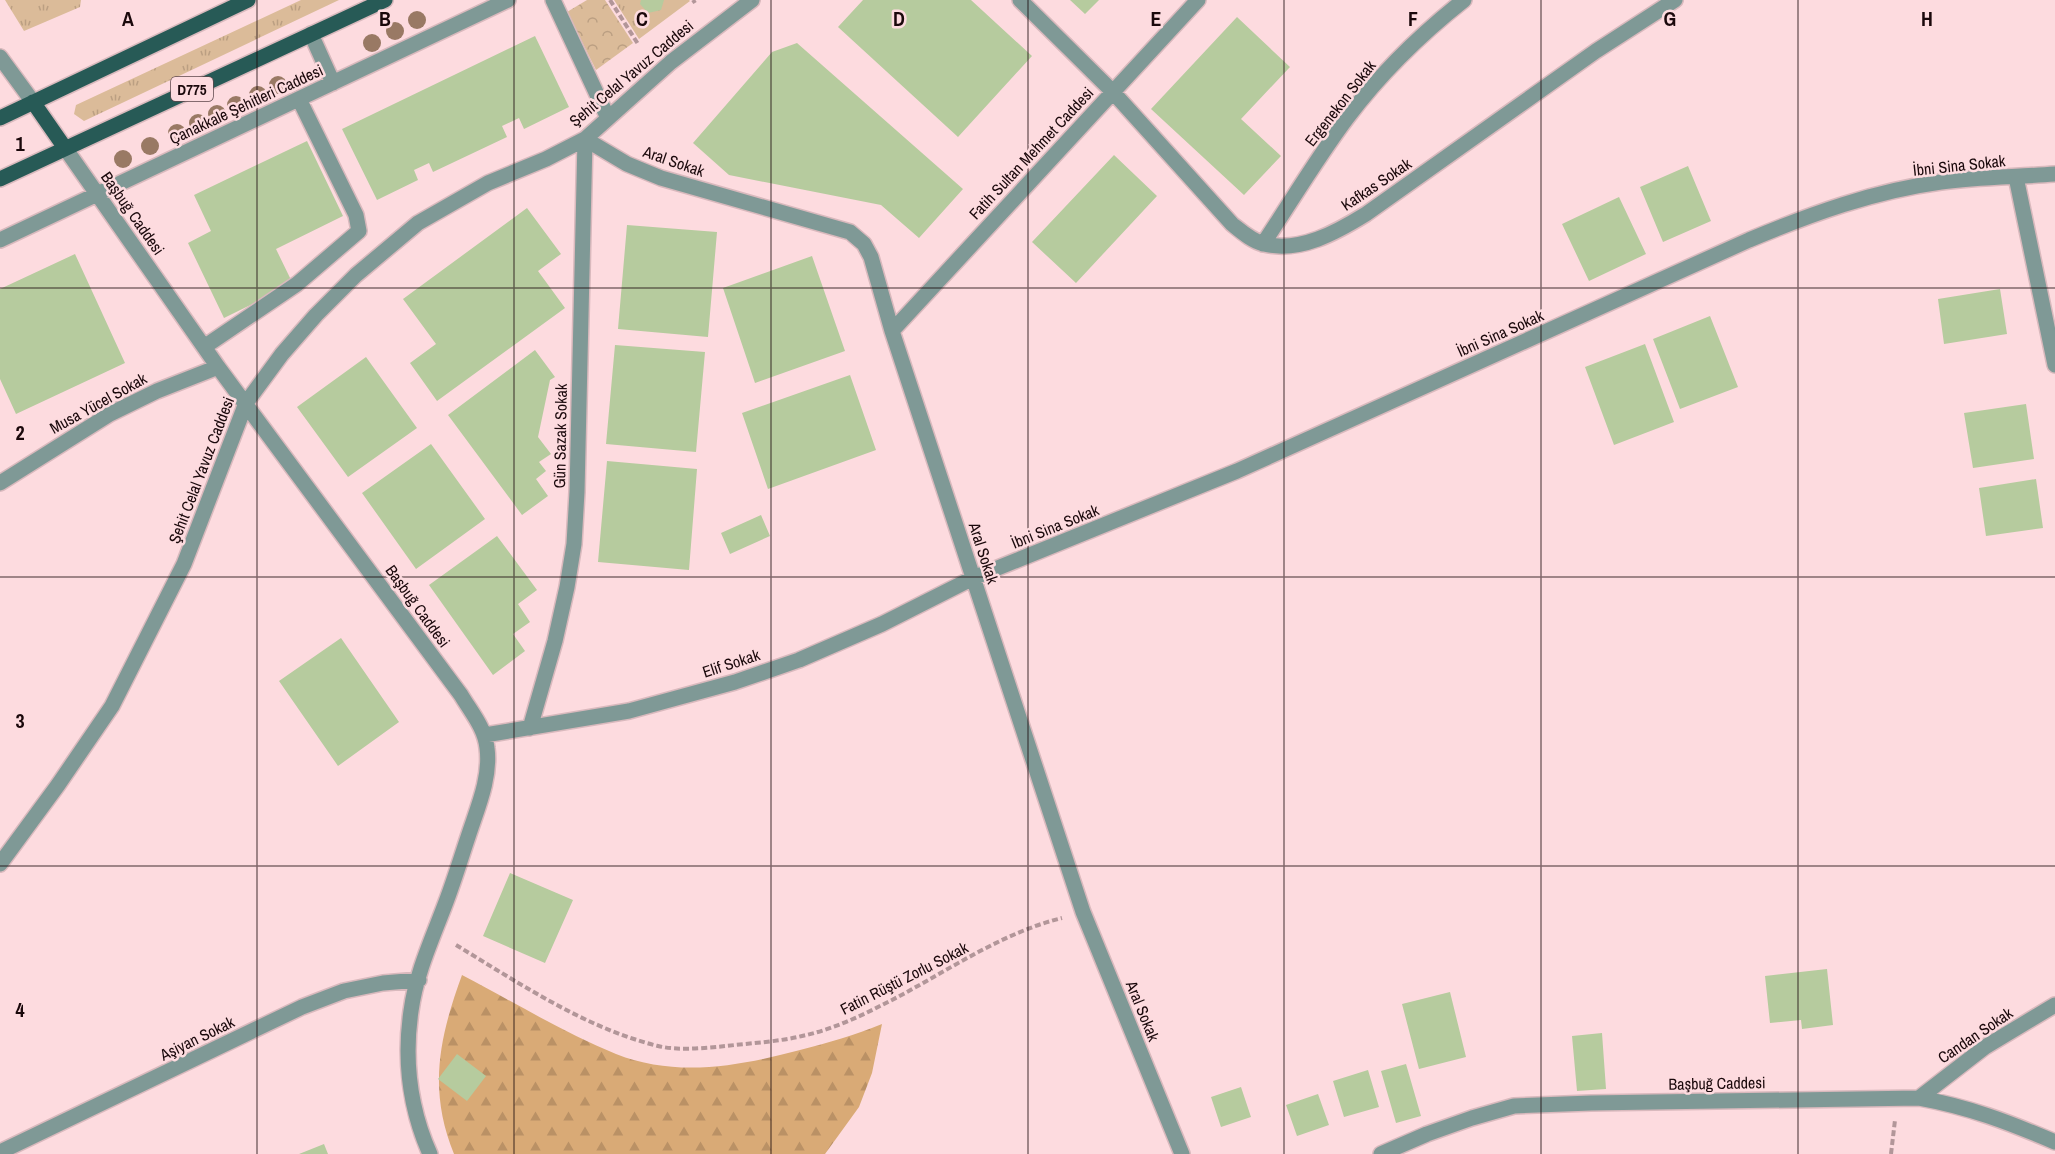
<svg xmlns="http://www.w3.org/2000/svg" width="2055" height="1154" font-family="'Archivo Narrow',sans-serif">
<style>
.grass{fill:url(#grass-tufts)}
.forest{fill:url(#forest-firs)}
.park{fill:url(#park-crowns)}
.building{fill:#b6cb9e}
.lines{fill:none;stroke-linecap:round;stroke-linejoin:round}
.minor-casing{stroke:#d9b9bd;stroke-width:18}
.major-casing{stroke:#d9b9bd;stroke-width:18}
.path{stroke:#b29699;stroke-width:4;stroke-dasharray:6 3;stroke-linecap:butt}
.minor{stroke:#7f9996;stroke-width:15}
.major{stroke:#275a56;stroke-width:15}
.tree{fill:#997964}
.grid{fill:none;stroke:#1a080b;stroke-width:1.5;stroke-opacity:0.55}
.labels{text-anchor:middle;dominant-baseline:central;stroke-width:5;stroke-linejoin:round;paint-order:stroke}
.shield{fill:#fddbdf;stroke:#5e474b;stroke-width:1.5}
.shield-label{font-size:15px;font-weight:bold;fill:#1a080b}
.street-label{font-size:16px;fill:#1a080b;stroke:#fddbdf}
.grid-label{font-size:20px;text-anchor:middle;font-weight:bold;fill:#1a080b;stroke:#fddbdf;stroke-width:5;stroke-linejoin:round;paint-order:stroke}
</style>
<defs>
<pattern id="grass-tufts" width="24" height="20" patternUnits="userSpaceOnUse" patternTransform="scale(1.5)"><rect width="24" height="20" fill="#dbbb99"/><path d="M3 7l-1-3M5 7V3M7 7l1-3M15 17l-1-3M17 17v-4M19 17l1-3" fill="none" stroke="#bb9f82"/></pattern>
<pattern id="forest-firs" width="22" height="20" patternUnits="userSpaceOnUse" patternTransform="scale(1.5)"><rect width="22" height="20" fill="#d9aa76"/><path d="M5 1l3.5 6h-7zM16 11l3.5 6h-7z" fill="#ba9165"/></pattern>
<pattern id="park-crowns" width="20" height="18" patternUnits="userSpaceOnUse" patternTransform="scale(1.5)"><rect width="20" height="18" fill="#dbbb99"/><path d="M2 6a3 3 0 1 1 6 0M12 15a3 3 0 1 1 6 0" fill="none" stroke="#bb9f82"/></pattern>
</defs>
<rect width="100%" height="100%" fill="#fddbdf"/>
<!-- grass -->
<path class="grass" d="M 5,0 L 81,0 L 80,7 L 24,31 Z
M 301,0 L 339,0 L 84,121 L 74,114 L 76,105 Z
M 614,0 L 689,0 L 690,1 L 639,39 Z"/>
<!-- forest -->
<path class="forest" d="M 462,975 C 512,1001 564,1033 616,1054 C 677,1078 739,1066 800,1050 C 828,1043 855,1035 882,1024 L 872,1073 L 859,1107 L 825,1154 L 454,1154 C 428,1090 439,1038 462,975 Z"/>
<!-- park -->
<path class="park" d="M 587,0 L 605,0 L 633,43 L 596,70 L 567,12 Z"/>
<!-- building -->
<path class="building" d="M 641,0 L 664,0 L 661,10 L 648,13 L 640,4 Z
M 863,0 L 971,0 L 1032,56 L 958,137 L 838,27 Z
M 1070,0 L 1099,0 L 1085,14 Z
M 1237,17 L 1290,67 L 1241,119 L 1281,156 L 1244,195 L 1151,109 Z
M 535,36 L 569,107 L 524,129 L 519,118 L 502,126 L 507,137 L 433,172 L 429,163 L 414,170 L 418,180 L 377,200 L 342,129 Z
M 797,43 L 963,189 L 919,238 L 881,205 L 729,175 L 693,143 L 772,52 Z
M 307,141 L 343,216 L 276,249 L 293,284 L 224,318 L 188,243 L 211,231 L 194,195 Z
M 1114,155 L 1157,196 L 1076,283 L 1032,242 Z
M 1688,166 L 1711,221 L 1663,242 L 1640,187 Z
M 1619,197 L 1646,254 L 1589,281 L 1562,224 Z
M 527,208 L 561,254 L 538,271 L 565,308 L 437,401 L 410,363 L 436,344 L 403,299 Z
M 627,225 L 717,232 L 708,337 L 618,329 Z
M 75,254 L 125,363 L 16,414 L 0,379 L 0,289 Z
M 812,256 L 845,351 L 755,383 L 723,288 Z
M 2000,289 L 2007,334 L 1944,344 L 1938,299 Z
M 1710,316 L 1738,387 L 1680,409 L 1653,339 Z
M 1645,344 L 1674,422 L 1614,445 L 1585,367 Z
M 615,345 L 705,352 L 696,452 L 606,444 Z
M 535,350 L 555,377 L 550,380 L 538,437 L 551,454 L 539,462 L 546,471 L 536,479 L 548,496 L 522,515 L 448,415 Z
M 366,357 L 417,428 L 348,477 L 297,407 Z
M 850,375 L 876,450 L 768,489 L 742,413 Z
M 2026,404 L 2034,459 L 1973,468 L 1964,413 Z
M 431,444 L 485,519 L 416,569 L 362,493 Z
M 607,461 L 697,469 L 689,570 L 598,562 Z
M 2036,479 L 2043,528 L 1986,536 L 1979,488 Z
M 761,515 L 770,536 L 730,554 L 721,533 Z
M 497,536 L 537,590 L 518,604 L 530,622 L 513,634 L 525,651 L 493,675 L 429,585 Z
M 341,638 L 399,722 L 338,766 L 279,681 Z
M 510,873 L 573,900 L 545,963 L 483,936 Z
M 1827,969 L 1833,1025 L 1802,1029 L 1801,1020 L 1770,1023 L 1765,976 Z
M 1450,992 L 1466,1057 L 1419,1069 L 1402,1004 Z
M 1602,1033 L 1606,1089 L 1577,1091 L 1572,1036 Z
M 457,1054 L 486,1076 L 467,1101 L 438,1079 Z
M 1406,1064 L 1421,1116 L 1396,1123 L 1381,1071 Z
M 1368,1070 L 1379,1107 L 1344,1117 L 1333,1081 Z
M 1241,1087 L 1251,1117 L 1221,1127 L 1211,1097 Z
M 1318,1094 L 1329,1125 L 1297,1136 L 1286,1105 Z
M 324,1144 L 328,1154 L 299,1154 Z"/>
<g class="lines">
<!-- minor casing -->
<g class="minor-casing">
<path id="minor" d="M 553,0 L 608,118
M 1020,0 L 1112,91 L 1232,224 C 1242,232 1252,241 1264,244 C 1300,253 1337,232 1366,214 L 1596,51 L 1675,0
M 311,34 L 333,83
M 0,57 L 33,102
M 585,139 L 627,164 L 661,178 L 850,232 L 864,244 L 871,257 L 892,331 L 1083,912 L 1182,1154
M 65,148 L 218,367 L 461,695 C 471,712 485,728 487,748 C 491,778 477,809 468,837 C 461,858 454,881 446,902 C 433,937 416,973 411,1011 C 404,1059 410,1109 430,1154
M 2016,177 L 2055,365
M 0,240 L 508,0
M 1263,244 C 1291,202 1317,158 1347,118 C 1380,74 1421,34 1464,0
M 892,331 L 1198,0
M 204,347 L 297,284 L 359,231 L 356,215 L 299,99
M 0,483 L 110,414 L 157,391 L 218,367
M 530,728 L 555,641 L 567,587 L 574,544 L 577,492 L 585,139
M 485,735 L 629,711 L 735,682 L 799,660 L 882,624 L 973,578 L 1237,471 L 1749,240 C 1811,214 1874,191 1941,182 C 1979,177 2017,177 2055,174
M 0,864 L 58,785 L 112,706 L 184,564 L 246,403 L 282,354 L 316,315 L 356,275 L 418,223 L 488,183 L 546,159 L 585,139 L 671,62 L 752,0
M 1919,1098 L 1985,1047 L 2055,1005
M 0,1152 L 302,1007 L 344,991 L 383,983 L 419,980
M 1381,1154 L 1427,1134 L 1472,1118 L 1514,1106 L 1591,1103 L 1919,1098 C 1969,1107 2008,1122 2055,1142"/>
</g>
<!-- major casing -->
<g class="major-casing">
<path id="major" d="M 33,102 L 65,148
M 0,118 L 248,0
M 0,179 L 385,0"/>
</g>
<!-- path -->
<path class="path" d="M 610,0 L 638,44
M 693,0 L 695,3
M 456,945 C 519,983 585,1028 658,1046 C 679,1051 704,1048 726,1046 C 751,1043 777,1042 802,1036 C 830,1030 857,1018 882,1005 C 941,976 997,934 1062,918
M 1891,1154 L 1895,1120"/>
<!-- minor -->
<use href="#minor" class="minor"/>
<!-- major -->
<use href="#major" class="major"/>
</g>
<!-- trees -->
<g class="tree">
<circle cx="417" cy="20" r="9"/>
<circle cx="395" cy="31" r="9"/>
<circle cx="372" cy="43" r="9"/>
<circle cx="278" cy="85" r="9"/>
<circle cx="258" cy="95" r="9"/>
<circle cx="236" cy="105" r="9"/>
<circle cx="217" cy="114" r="9"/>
<circle cx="198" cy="123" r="9"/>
<circle cx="177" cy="133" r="9"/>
<circle cx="150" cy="146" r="9"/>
<circle cx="123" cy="159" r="9"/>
</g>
<!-- grid -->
<path class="grid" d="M 257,0 L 257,1154M 514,0 L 514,1154M 771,0 L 771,1154M 1028,0 L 1028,1154M 1284,0 L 1284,1154M 1541,0 L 1541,1154M 1798,0 L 1798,1154M 0,288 L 2055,288M 0,577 L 2055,577M 0,866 L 2055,866"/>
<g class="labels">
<!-- shield labels -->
<rect class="shield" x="171" y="77" width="42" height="24" rx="4.5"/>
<g class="shield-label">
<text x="192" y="89">D775</text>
</g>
<!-- street labels -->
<g class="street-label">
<text transform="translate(631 73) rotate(-40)">Şehit Celal Yavuz Caddesi</text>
<text transform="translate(1340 103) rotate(-52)">Ergenekon Sokak</text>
<text transform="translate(246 104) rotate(-25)">Çanakkale Şehitleri Caddesi</text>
<text transform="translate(1031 153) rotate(-47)">Fatih Sultan Mehmet Caddesi</text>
<text transform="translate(674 161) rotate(19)">Aral Sokak</text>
<text transform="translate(1959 165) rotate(-6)">İbni Sina Sokak</text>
<text transform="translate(1376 184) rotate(-34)">Kafkas Sokak</text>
<text transform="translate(133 213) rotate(55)">Başbuğ Caddesi</text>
<text transform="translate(1500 333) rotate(-24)">İbni Sina Sokak</text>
<text transform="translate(98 403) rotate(-29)">Musa Yücel Sokak</text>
<text transform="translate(560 436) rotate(-89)">Gün Sazak Sokak</text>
<text transform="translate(201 470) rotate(-69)">Şehit Celal Yavuz Caddesi</text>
<text transform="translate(1055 526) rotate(-22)">İbni Sina Sokak</text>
<text transform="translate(984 553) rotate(72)">Aral Sokak</text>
<text transform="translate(418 606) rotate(54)">Başbuğ Caddesi</text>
<text transform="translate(731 663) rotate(-18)">Elif Sokak</text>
<text transform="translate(904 978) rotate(-27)">Fatin Rüştü Zorlu Sokak</text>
<text transform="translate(1143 1011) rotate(68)">Aral Sokak</text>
<text transform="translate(1975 1035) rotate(-34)">Candan Sokak</text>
<text transform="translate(197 1038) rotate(-26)">Aşiyan Sokak</text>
<text transform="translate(1717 1083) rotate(-1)">Başbuğ Caddesi</text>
</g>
</g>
<g class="grid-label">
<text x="128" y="26">A</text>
<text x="385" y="26">B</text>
<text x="642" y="26">C</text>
<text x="899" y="26">D</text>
<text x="1156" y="26">E</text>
<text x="1413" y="26">F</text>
<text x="1670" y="26">G</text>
<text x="1927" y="26">H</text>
<text x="20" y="151">1</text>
<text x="20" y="440">2</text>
<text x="20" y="728">3</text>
<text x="20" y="1017">4</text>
</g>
</svg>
